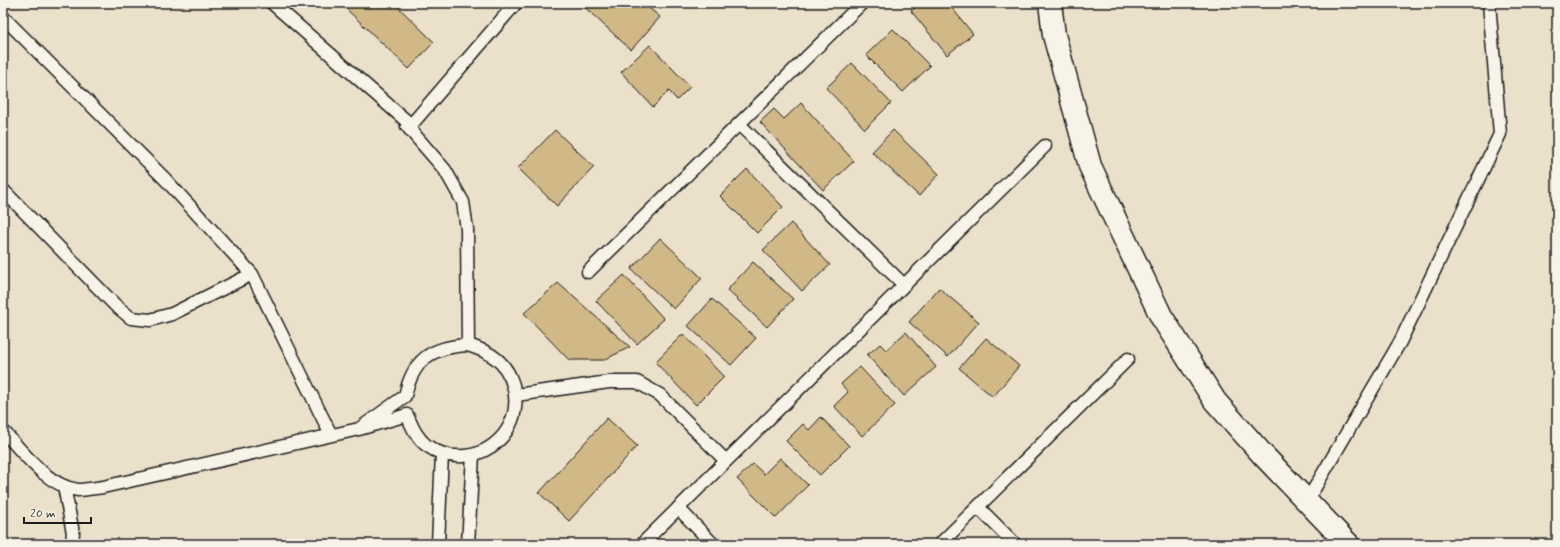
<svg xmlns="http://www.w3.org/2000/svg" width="1560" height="547" font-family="Mynerve,sans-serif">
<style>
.building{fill:#d0b887;stroke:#1c1c1c}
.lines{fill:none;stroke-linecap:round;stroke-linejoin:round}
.service-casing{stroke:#1c1c1c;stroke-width:15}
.minor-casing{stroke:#1c1c1c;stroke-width:25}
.service{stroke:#f7f3e8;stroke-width:12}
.minor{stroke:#f7f3e8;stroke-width:22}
</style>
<rect width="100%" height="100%" fill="#ebe1cb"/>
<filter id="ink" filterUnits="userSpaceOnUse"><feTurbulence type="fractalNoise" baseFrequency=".025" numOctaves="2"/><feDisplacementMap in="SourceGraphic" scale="8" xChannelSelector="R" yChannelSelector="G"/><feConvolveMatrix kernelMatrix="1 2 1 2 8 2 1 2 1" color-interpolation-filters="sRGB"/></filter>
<g filter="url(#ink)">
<!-- building -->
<path class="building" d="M 340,3 L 394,3 L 434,42 L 409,69 Z
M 580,3 L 643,3 L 660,17 L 631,50 Z
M 921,3 L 948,3 L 973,34 L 947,55 L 911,11 Z
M 893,29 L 930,66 L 903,92 L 866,55 Z
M 650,45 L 690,87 L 677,100 L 669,91 L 653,107 L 621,72 Z
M 852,63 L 891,103 L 865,129 L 826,88 Z
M 801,103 L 854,161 L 823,190 L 760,122 L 774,109 L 784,119 Z
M 555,130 L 594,167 L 557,206 L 518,168 Z
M 893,130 L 939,174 L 919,196 L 872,152 Z
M 747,169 L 783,207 L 757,233 L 720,196 Z
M 791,223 L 830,265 L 802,291 L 763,250 Z
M 660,238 L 702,278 L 674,309 L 631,269 Z
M 753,262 L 793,299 L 767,327 L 727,290 Z
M 624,275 L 664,319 L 637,344 L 596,301 Z
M 558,283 L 630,347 L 604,360 L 569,360 L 524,313 Z
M 939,288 L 979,322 L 948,357 L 909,322 Z
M 712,299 L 756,338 L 731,365 L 688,326 Z
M 906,332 L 936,367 L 904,396 L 867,355 L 880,344 L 886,350 Z
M 683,334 L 724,377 L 696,405 L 655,362 Z
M 986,338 L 1019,366 L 993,397 L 959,368 Z
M 860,367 L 895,405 L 862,436 L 834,406 L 848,392 L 841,384 Z
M 821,417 L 849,446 L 820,475 L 786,441 L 803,424 L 809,430 Z
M 607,418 L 637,446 L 569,521 L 539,493 Z
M 780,458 L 808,485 L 776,518 L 737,479 L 753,464 L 764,474 Z"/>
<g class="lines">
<!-- service casing -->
<g class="service-casing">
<path id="service" d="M 272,3 L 411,125 L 407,126 L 445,170 L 463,202 L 467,229 L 468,345
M 3,17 L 165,179 L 252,274 L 331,435
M 739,124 L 904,285
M 411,125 L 516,3
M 3,190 L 115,305 L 131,318 L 150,320 L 172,314 L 252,274
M 588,272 L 862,3
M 468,345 C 490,352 506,361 513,385 C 528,436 470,477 426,445 C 416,437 412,426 407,415 L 359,429 L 405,396 C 413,360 430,347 468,345 Z
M 516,395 L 609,382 L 637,382 L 660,395 L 726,461
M 3,431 C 23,452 47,486 78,490 C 85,490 95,488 103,487 L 359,429
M 64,486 L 73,533 L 72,544
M 1307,501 L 1400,342 L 1500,134 L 1489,3
M 978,507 L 1015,544
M 678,508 L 713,544
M 438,544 L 442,454
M 468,544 L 473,455
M 642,544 L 1045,146
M 940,544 L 1128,359"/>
</g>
<!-- minor casing -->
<g class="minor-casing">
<path id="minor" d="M 1050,3 L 1054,35 L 1090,166 L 1161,316 L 1215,401 L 1263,455 L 1348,544"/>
</g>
<!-- service -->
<use href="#service" class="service"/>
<!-- minor -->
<use href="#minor" class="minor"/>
</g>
</g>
<!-- margin -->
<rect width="1560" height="547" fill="none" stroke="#f7f3e8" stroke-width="16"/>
<rect x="8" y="8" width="1544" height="531" fill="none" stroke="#1c1c1c" stroke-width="1.5" filter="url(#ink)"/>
<!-- scale -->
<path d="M24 517v6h67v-6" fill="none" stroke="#1c1c1c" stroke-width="2"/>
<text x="30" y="517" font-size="12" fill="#1c1c1c" stroke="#f7f3e8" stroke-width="3" paint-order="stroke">20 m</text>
</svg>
